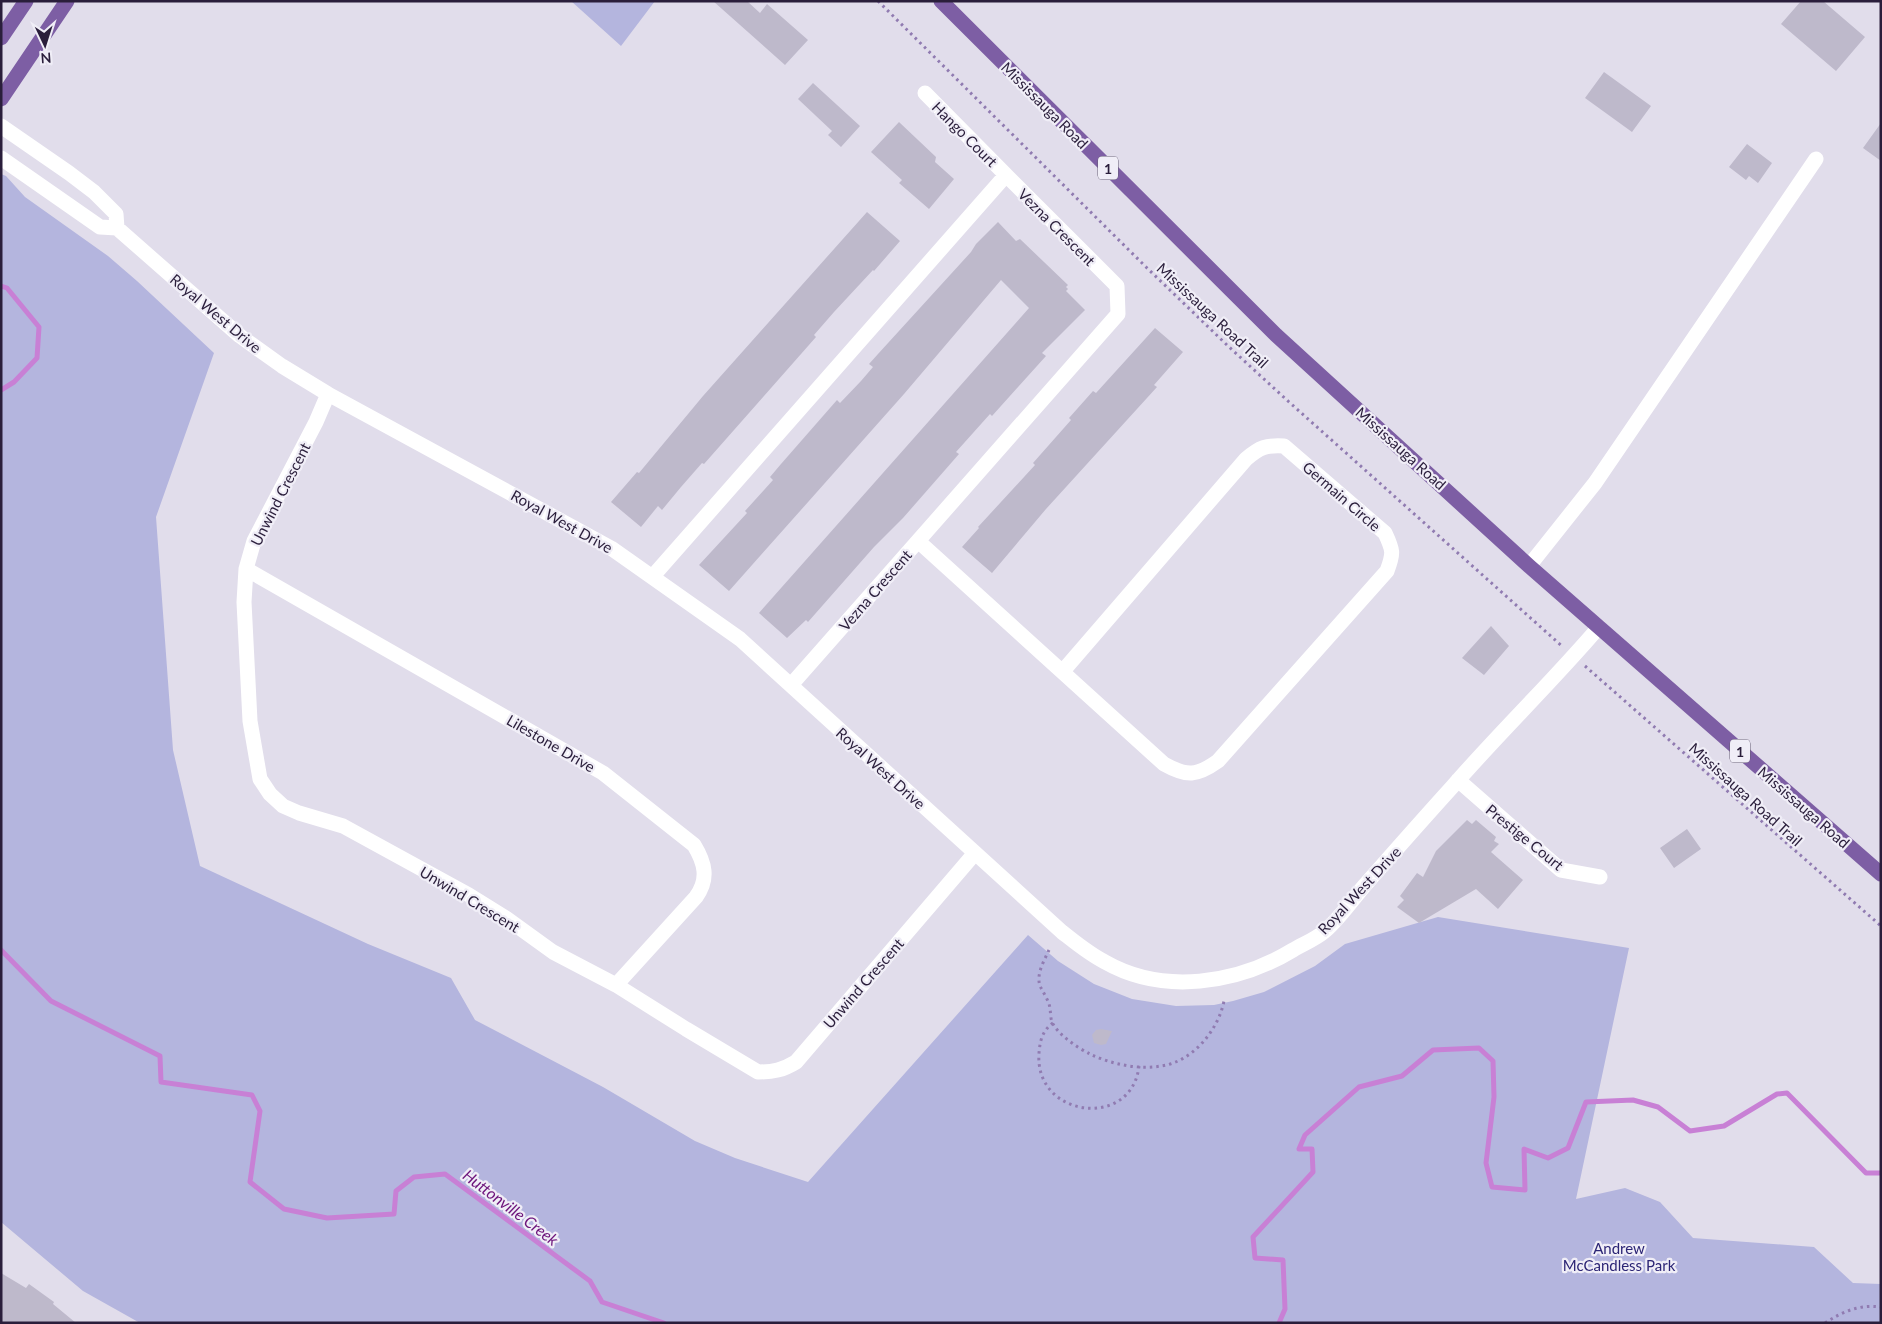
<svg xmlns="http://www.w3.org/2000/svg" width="1882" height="1324" font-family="Lato,sans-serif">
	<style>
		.green { fill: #b4b5de }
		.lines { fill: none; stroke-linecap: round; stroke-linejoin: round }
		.stream { stroke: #c880d5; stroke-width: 5 }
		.building { fill: #beb9cb }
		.path { stroke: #907bb1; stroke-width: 3; stroke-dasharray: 2.5 4; stroke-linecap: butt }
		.minor { stroke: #fff; stroke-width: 15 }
		.major { stroke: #7d5ea4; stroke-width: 15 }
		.labels { text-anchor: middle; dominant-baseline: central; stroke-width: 4.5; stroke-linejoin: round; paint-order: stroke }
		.shield { fill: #f0eef7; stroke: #655c73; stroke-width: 1 }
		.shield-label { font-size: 14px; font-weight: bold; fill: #2a1e3b }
		.street-label { font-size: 15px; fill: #2a1e3b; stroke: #f0eef7 }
		.park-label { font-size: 15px; fill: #2c2575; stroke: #f0eef7 }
		.water-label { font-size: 16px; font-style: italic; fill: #6d147b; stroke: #f0eef7 }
	</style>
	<rect width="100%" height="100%" fill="#e1ddeb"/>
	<path class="green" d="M571 1H655L621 46Z
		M1 174 6 176 25 197 108 256 137 281 214 353 156 517 173 750 200 866 368 944 451 978 475 1020 603 1087 695 1141 735 1158 808 1182 1028 935 1058 961 1094 984 1132 999 1176 1006 1214 1005 1233 1001 1264 992 1315 966 1345 944 1438 917 1629 948 1576 1199 1625 1188 1660 1202 1693 1238 1814 1247 1853 1283 1881 1284V1323H140L83 1291 1 1222Z"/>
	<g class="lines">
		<path class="stream" d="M1 286 7 288 39 327 37 358 14 382 1 390
			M1 950 51 1001 160 1056 161 1082 252 1095 260 1111 250 1182 284 1209 327 1218 394 1214 396 1191 414 1177 445 1174 590 1281 602 1302 664 1323
			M1279 1323 1285 1309 1283 1260 1255 1258 1253 1237 1313 1172 1312 1149H1299L1305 1135 1359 1087 1402 1076 1433 1050 1479 1048 1493 1061 1494 1097 1486 1163 1492 1187 1525 1190 1524 1149 1548 1158 1568 1148 1586 1102 1633 1100 1658 1107 1690 1131 1724 1126 1777 1094 1787 1093 1866 1173H1881"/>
	</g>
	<path class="building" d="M713 1H747L760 13 767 4 808 40 785 65Z
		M1801 1H1823L1865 37 1836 71 1781 24Z
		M1604 72 1651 106 1632 132 1585 98Z
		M813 83 860 126 841 147 828 135 832 131 798 99Z
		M899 122 936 157 935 162 954 179 929 209 899 183 902 180 871 152Z
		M1881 123V161L1863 148Z
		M1747 144 1772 163 1758 183 1749 176 1746 180 1729 167Z
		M867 212 900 241 874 271 873 270 834 312 814 335 816 337 704 464 702 463 681 487 662 510 658 506 641 527 611 502 637 472 639 473 703 396Z
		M998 222 1016 241 1020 239 1068 285 1066 287 1068 289 1066 291 1085 310 1042 353 1046 356 992 416 990 414 956 452 959 454 903 518 874 547 808 622 806 620 787 638 759 613 1029 308 1001 280 904 394 729 591 699 565 747 513 745 511 773 480 770 477 781 464 837 400 840 403 861 381 873 367 869 364 878 354 971 252 976 244Z
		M1155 328 1183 352 1154 385 1157 387 1046 509 992 573 962 547 979 528 978 527 1035 465 1033 463 1071 420 1069 418 1093 391 1096 393Z
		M1491 626 1509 646 1484 675 1462 658Z
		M1467 820 1472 824 1476 820 1496 837 1494 841 1499 844 1491 852 1523 880 1498 909 1476 889 1419 923 1397 907 1404 900 1400 896 1417 873 1423 877 1436 851Z
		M1687 829 1701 849 1674 868 1660 848Z
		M1101 1029 1112 1031 1106 1044 1101 1045 1094 1043 1092 1035 1096 1030Z
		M1 1273 26 1288 29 1284 54 1302 53 1304 76 1323H1Z"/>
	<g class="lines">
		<path class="path" d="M878 1 1146 267 1228 346 1289 402 1563 647
			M1585 666 1881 926
			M1049 950C1044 961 1036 974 1040 986 1043 992 1047 998 1049 1004 1051 1010 1050 1017 1052 1022 1058 1035 1078 1048 1090 1054 1111 1064 1138 1070 1161 1066 1192 1062 1218 1031 1224 1001
			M1053 1023C1042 1031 1040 1041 1039 1053 1034 1118 1132 1130 1139 1066
			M1825 1323C1842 1312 1859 1304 1881 1307"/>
		<path class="minor" d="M925 93 1006 175
			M1 126 69 173 94 192 116 214 117 228
			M1 158 100 227 117 228 240 336 282 366 328 394 611 548 740 639 1062 932C1076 943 1089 954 1105 962 1163 995 1237 984 1293 950 1303 944 1316 939 1325 931 1340 918 1352 900 1365 885 1394 852 1423 819 1453 786 1500 732 1552 682 1599 627
			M328 394 316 422 254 541 246 569 244 602 250 721 260 779 270 794 283 806 299 813 343 826 469 895 506 918 553 952 616 985 686 1029 758 1072C773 1072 783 1070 796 1062L975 853
			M918 541 1164 764C1187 777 1197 776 1218 761L1387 571C1394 553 1393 550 1385 533L1284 446C1266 445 1260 447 1246 459L1063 671
			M1529 566 1595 483 1816 159
			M246 569 603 773 694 845C705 863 709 879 696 897L616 985
			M653 576 1006 175 1117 286 1118 314 791 685
			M1458 780 1561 870 1600 877"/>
		<path class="major" d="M941 1 1276 335 1529 566 1881 874
			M1 38 26 1
			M1 99 67 1"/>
	</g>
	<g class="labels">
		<g class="shield">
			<rect x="1098" y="156.5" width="20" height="23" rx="4"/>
			<rect x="1730" y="739.5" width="20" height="23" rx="4"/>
		</g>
		<g class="shield-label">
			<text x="1108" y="168">1</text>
			<text x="1740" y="751">1</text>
		</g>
		<g class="street-label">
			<text transform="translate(1045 105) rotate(45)">Mississauga Road</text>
			<text transform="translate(965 134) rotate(45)">Hango Court</text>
			<text transform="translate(1057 227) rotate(45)">Vezna Crescent</text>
			<text transform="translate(216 313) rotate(40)">Royal West Drive</text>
			<text transform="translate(1213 315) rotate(43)">Mississauga Road Trail</text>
			<text transform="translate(1401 448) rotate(42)">Mississauga Road</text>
			<text transform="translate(280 494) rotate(-63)">Unwind Crescent</text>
			<text transform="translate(1342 496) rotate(41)">Germain Circle</text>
			<text transform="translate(562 521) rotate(29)">Royal West Drive</text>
			<text transform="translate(875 590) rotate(-49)">Vezna Crescent</text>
			<text transform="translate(551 743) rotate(30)">Lilestone Drive</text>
			<text transform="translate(881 768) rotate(42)">Royal West Drive</text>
			<text transform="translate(1746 794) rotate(42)">Mississauga Road Trail</text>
			<text transform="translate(1804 807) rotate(41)">Mississauga Road</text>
			<text transform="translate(1525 837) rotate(39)">Prestige Court</text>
			<text transform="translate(1359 890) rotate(-47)">Royal West Drive</text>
			<text transform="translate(470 899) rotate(31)">Unwind Crescent</text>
			<text transform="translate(863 983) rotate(-49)">Unwind Crescent</text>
		</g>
		<g class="park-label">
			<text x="1619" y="1248">Andrew<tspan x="1619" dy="17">McCandless Park</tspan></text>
		</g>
		<g class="water-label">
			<text transform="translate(511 1207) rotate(37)">Huttonville Creek</text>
		</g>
	</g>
	<rect width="1882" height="1324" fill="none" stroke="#2a1e3b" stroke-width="5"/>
	<g transform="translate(45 45) rotate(176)" stroke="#f0eef7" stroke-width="4" paint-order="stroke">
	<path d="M0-4L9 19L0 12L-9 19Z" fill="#2a1e3b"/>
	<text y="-8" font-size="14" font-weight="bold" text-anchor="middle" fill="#2a1e3b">N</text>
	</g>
</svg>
